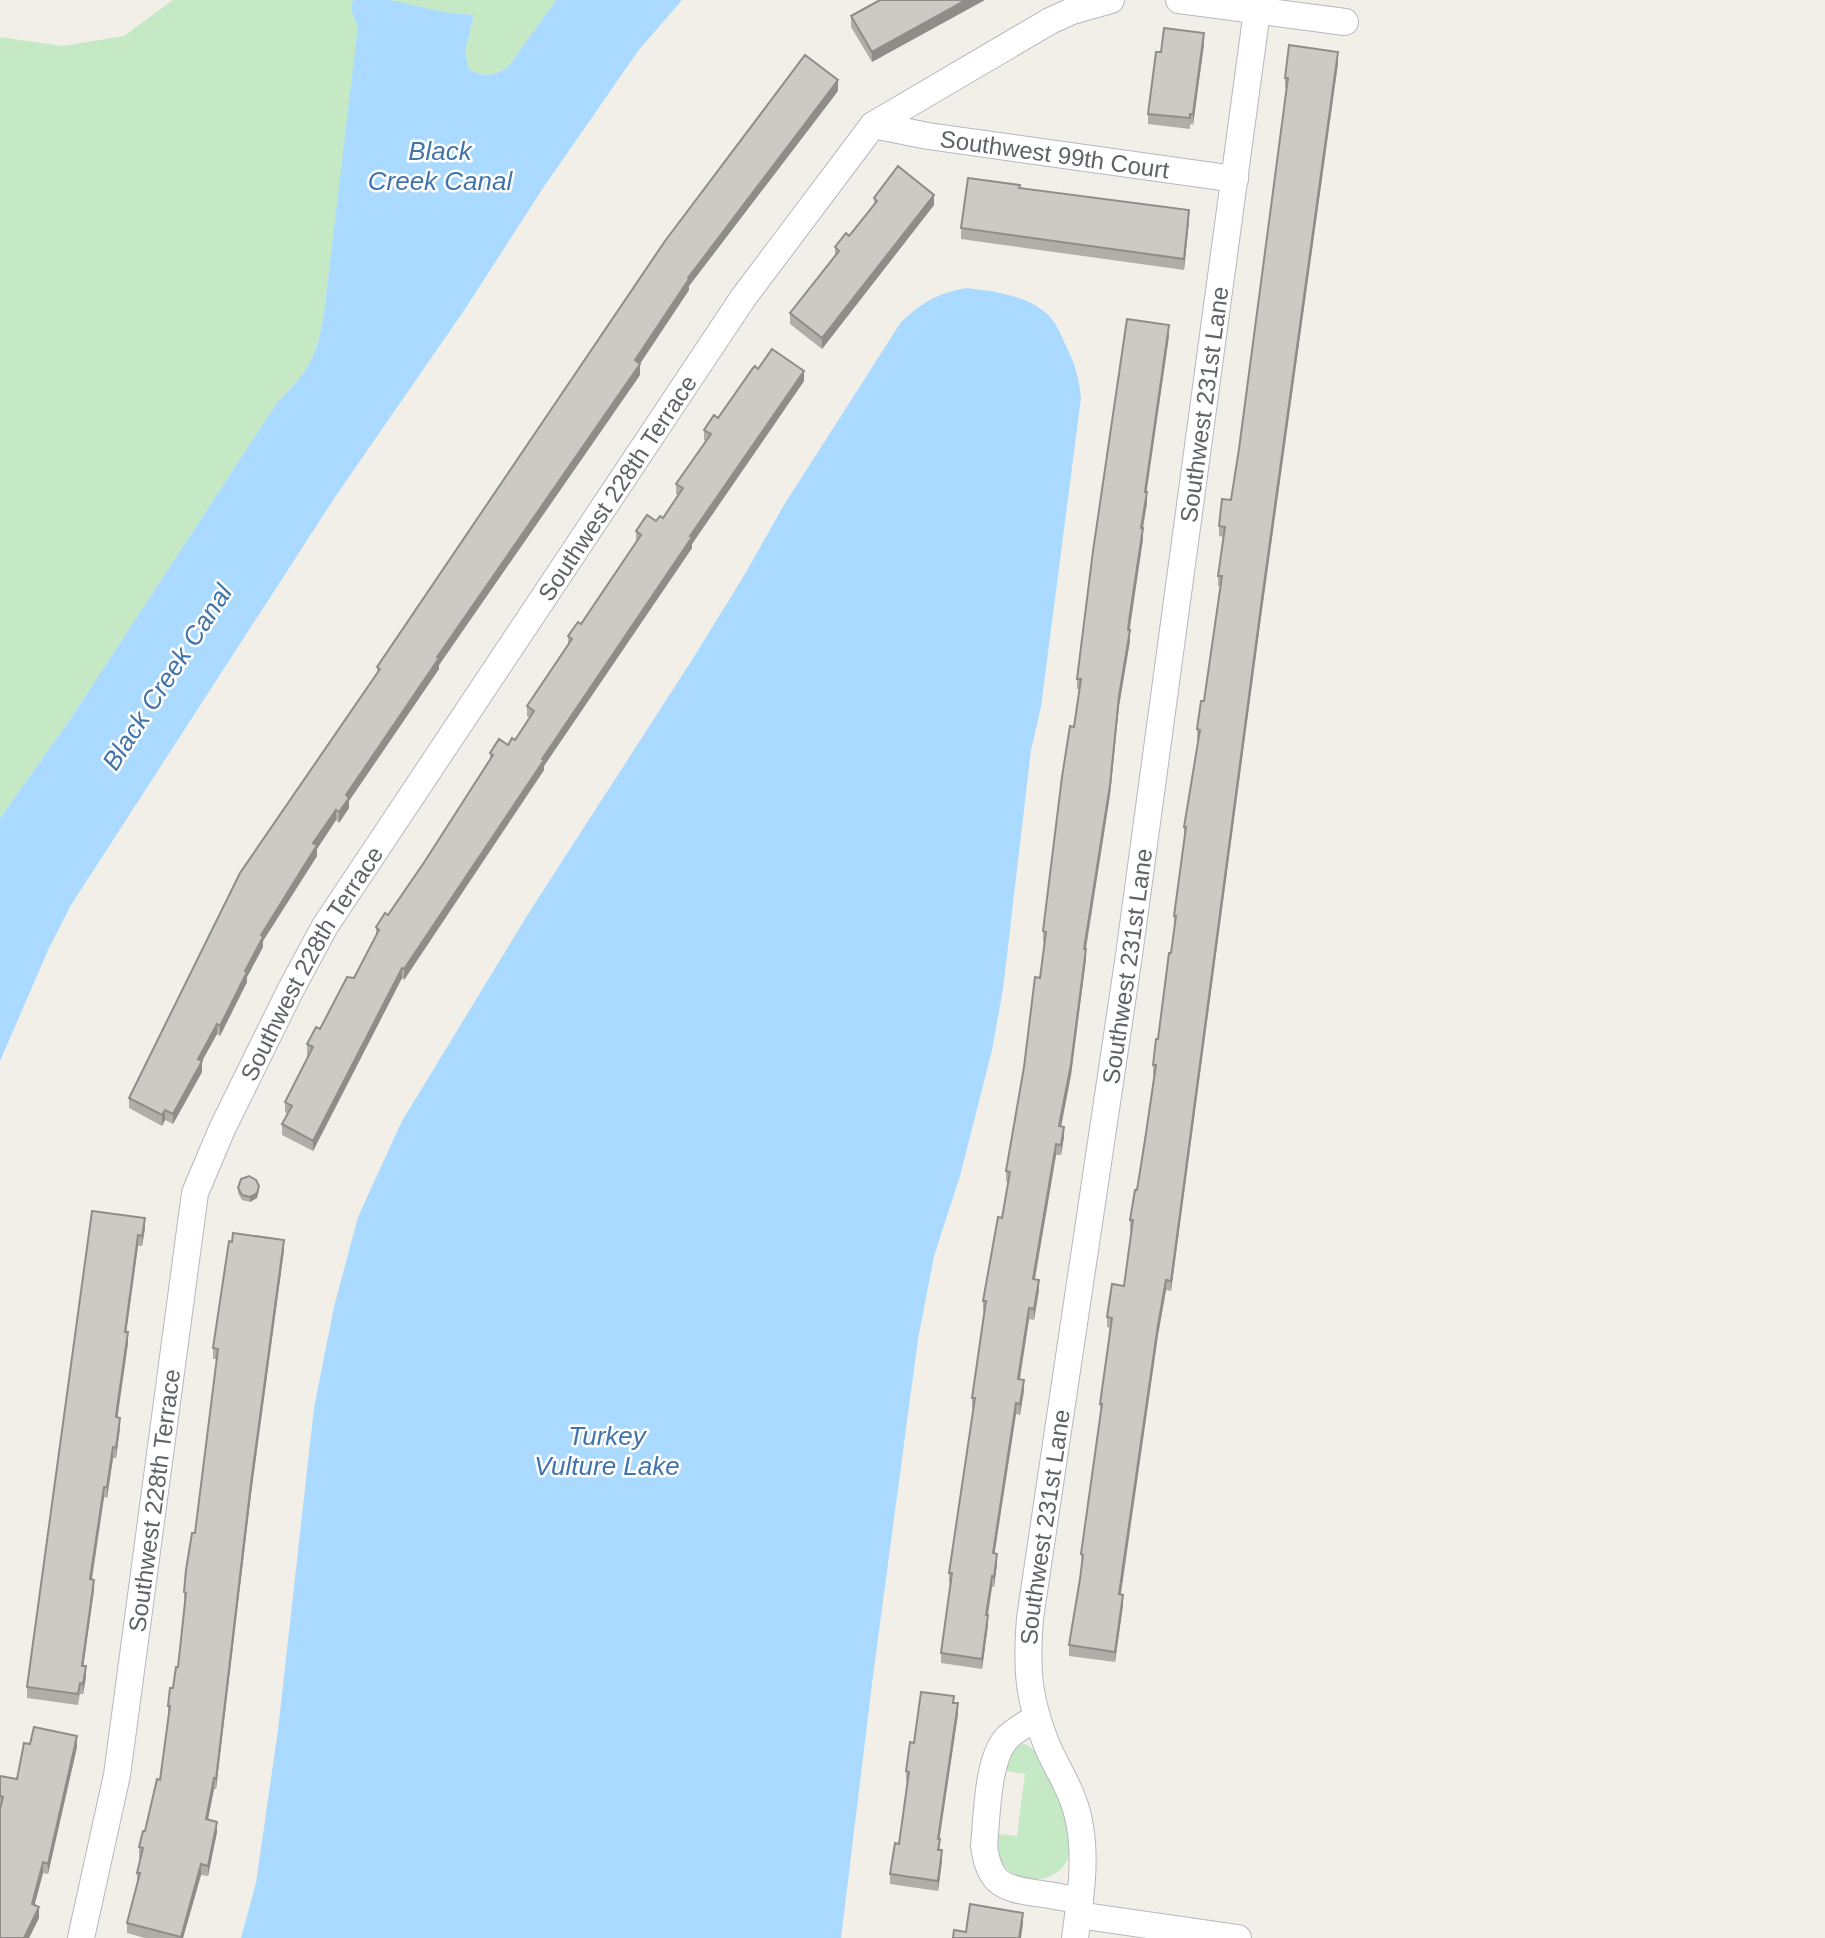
<svg xmlns="http://www.w3.org/2000/svg" width="1825" height="1938" font-family="Helvetica,sans-serif">
	<style>
		.green { fill: #c5e8c5 }
		.water { fill: #aadaff }
		.lines { fill: none; stroke-linecap: round; stroke-linejoin: round }
		.street-casing { stroke: #b5b8bc; stroke-width: 28 }
		.street { stroke: #fff; stroke-width: 26 }
		.wall { fill: #afaea9 }
		.shaded-wall { fill: #8f8d8a }
		.building { fill: #cccac5; stroke: #8f8d8a; stroke-width: 2 }
		.labels { text-anchor: middle; dominant-baseline: central; stroke-width: 5; stroke-linejoin: round; paint-order: stroke }
		.street-label { font-size: 24px; fill: #5f6368; stroke: #fff }
		.water-label { font-size: 26px; font-style: italic; fill: #4174aa; stroke: #fff }
	</style>
	<rect width="100%" height="100%" fill="#f1efe8"/>
	<path class="green" d="M173 0H353L354 17 359 25 325 305C319 350 312 370 278 401L71 718 0 818V37L62 46 124 36Z
		M387 0H556L508 67C496 76 481 78 469 69L465 52 474 15 444 12Z
		M1024 1744C1040 1749 1044 1768 1051 1782 1060 1801 1077 1839 1068 1859 1055 1888 1009 1885 999 1856 997 1849 998 1841 999 1834L1017 1836 1025 1774 1006 1771C1009 1760 1011 1748 1024 1744Z"/>
	<path class="water" d="M353 0H390L444 12 474 15 465 52 469 69C481 78 496 76 508 67L556 0H682L638 51 543 188 465 309 335 497 71 905 49 948 0 1061V818L71 718 278 401C312 370 319 350 325 305L358 26 351 10Z
		M966 288C994 291 1036 296 1054 322 1059 329 1062 338 1066 346 1075 364 1079 378 1081 398L1041 707 1031 750 1003 989 992 1050 960 1176 934 1256 918 1339 873 1676 841 1938H241L256 1883 278 1730 314 1408 334 1307 358 1217 402 1121 427 1080 530 911 692 660 745 574 784 505 901 322C923 302 936 294 966 288Z"/>
	<g class="lines">
		<g class="street-casing">
			<g id="street">
				<path d="M1179 0 1345 22"/>
				<path id="s1" d="M873 125 928 136 1235 179"/>
				<path d="M1037 1717C1027 1724 1014 1730 1006 1739 987 1761 987 1817 984 1846 989 1882 1001 1888 1035 1893 1050 1895 1065 1898 1080 1900"/>
				<path d="M1078 1915 1238 1938"/>
				<path id="s2" d="M81 1938 117 1775 195 1193 222 1129 290 991 325 926 743 298 873 125 1050 21 1072 11 1111 0"/>
				<path id="s3" d="M1075 1938C1080 1900 1087 1860 1079 1821 1074 1794 1059 1772 1048 1748 1028 1700 1026 1669 1030 1618L1129 955 1257 11"/>
			</g>
		</g>
		<use href="#street" class="street"/>
	</g>
	<path class="wall" d="M880 0 872 62 851 27V16Z
		M1204 44 1193 125 1190 124V129L1148 124V114L1161 52Z
		M1338 63 1261 617 1171 1291 1166 1290 1158 1335 1121 1594 1123 1605 1115 1662 1069 1656V1645L1080 1579 1082 1565 1081 1554 1101 1415 1100 1404 1110 1328 1107 1327V1317L1124 1286 1132 1231 1130 1230V1220L1137 1190 1154 1075H1153V1065L1158 1039 1171 953 1174 926V916L1185 837H1184V827L1199 740H1197V729L1204 701 1220 586H1218V576L1224 537 1219 536V526L1231 500 1239 449 1287 88H1285V78Z
		M838 91 689 286V290L640 364V375L439 665V669L349 801V808L339 823 336 820 317 849V856L263 941V947L247 977V982L220 1036 217 1034 202 1061V1072L173 1124 165 1120 162 1126 129 1108V1098L377 674V667Z
		M1020 188 1189 221 1184 270 961 239V228Z
		M874 198 934 205 822 349 790 324V313L835 256V247L849 236 874 205Z
		M1169 336 1146 492 1147 503 1143 528V539L1130 624V641L1119 706 1110 795 1086 949V959L1071 1075 1061 1126 1064 1137 1061 1155H1056L1035 1279 1039 1290 1034 1320 1029 1319 1020 1379 1024 1390 1020 1415 1016 1414 994 1554 997 1564 994 1587H992L988 1615V1625L982 1669 941 1663V1653L951 1584 949 1583V1573L974 1409H972V1398L984 1311H983V1301L1002 1218 1008 1182 1006 1181V1171L1040 978 1045 942H1043V931L1079 689H1077V679Z
		M758 369 804 381 692 544V548L544 766V770L404 980 402 978 313 1151 282 1135V1124L287 1114 285 1112V1102L309 1056 307 1055V1044L320 1029 354 978 376 937V927L388 915 425 861 490 760V753L508 745 515 740 530 718 527 716V706L568 644V636L581 624 636 542V531L663 518 678 495 676 494V484L706 441 704 440V430L718 418Z
		M238 1188 259 1191 257 1198 250 1202 242 1200 238 1193Z
		M92 1211 145 1228 142 1246H138L126 1332 128 1343 117 1418 120 1428 116 1458H113L107 1498 104 1497 92 1580 94 1590 83 1666 86 1677 83 1694H80L78 1705 27 1698V1687Z
		M284 1250 251 1494 216 1789H214L208 1819 217 1832 208 1876 201 1875 183 1938H145L127 1933V1923L137 1883V1873L141 1858H139V1847L145 1831 160 1780 168 1717V1706L173 1688 178 1667 185 1603H184V1592L195 1533 217 1359H213V1348Z
		M954 1703 958 1714 939 1839 940 1850 942 1861 938 1891 890 1884V1874L899 1844 908 1782H906V1771L914 1743Z
		M30 1744 77 1747 48 1874 43 1873 34 1905 39 1918 29 1938 0 1807V1776L17 1779Z"/>
	<path class="shaded-wall" d="M966 0H985L872 62V52Z
		M1204 33V44L1193 125V114Z
		M1338 52V63L1261 617 1171 1291V1281L1261 606Z
		M838 80V91L689 286V290L635 371V360L688 278Z
		M934 195V205L822 349V338Z
		M1189 210V221L1184 270V259Z
		M1169 325V336L1145 503V492Z
		M640 364V375L439 665V669L349 801V808L339 823V812L346 795 437 657Z
		M804 371V381L692 544V548L544 766V770L404 980V969L542 759 690 536Z
		M1147 492V503L1141 538V528Z
		M1143 528V539L1128 641 1130 614Z
		M1130 630V641L1119 706 1110 795 1084 959V949L1119 696Z
		M336 810V820L317 849V856L263 941V947L247 977V982L220 1036V1026L261 935 313 843Z
		M1086 949V959L1071 1075 1059 1137V1126Z
		M402 968V978L313 1151V1141Z
		M217 1024V1034L202 1061V1072L173 1124V1114L198 1059Z
		M165 1110V1120L162 1126V1115Z
		M1064 1127V1137L1061 1155V1145Z
		M1056 1144V1155L1033 1289V1279Z
		M259 1186 257 1198 250 1202V1197Z
		M145 1218V1228L142 1246V1236Z
		M138 1235V1246L125 1342V1332Z
		M284 1240V1250L251 1494 216 1789V1779L251 1483Z
		M1039 1280V1290L1034 1320V1309Z
		M1166 1280V1290L1158 1335 1119 1605V1594L1158 1325Z
		M1029 1308V1319L1018 1389V1379Z
		M128 1332V1343L116 1428V1417Z
		M1024 1380V1390L1020 1415V1404Z
		M1016 1403V1414L993 1564V1553Z
		M120 1418V1428L116 1458V1448Z
		M113 1447V1458L107 1498V1487Z
		M104 1487V1497L90 1590V1579Z
		M997 1554V1564L994 1587V1577Z
		M992 1576V1587L986 1625V1615Z
		M94 1580V1590L82 1676V1666Z
		M1123 1595V1605L1115 1662V1652Z
		M988 1615V1625L982 1669V1659Z
		M86 1666V1677L83 1694V1684Z
		M958 1703V1714L938 1849V1839Z
		M77 1736V1747L48 1874V1864Z
		M214 1778V1789L206 1829V1819Z
		M217 1822V1832L208 1876V1866Z
		M942 1850V1861L938 1891V1881Z
		M43 1862V1873L32 1915V1904Z
		M201 1864V1875L183 1938H181Z
		M39 1907V1918L29 1938H24Z
		M1023 1913V1924L1021 1938H1019Z"/>
	<path class="building" d="M880 0H966L872 52 851 16Z
		M1164 28 1204 33 1193 114H1190V118L1148 114 1156 52H1161Z
		M1289 45 1338 52 1261 606 1171 1281 1166 1280 1158 1325 1119 1594 1123 1595 1115 1652 1069 1645 1080 1579 1083 1555 1081 1554 1102 1404H1100L1112 1318 1107 1317 1112 1284 1124 1286 1133 1220H1130L1135 1190H1137L1145 1140 1156 1065H1153L1156 1039H1158L1169 953H1171L1176 916H1174L1186 827H1184L1200 730 1197 729 1201 701H1204L1222 576H1218L1225 527 1219 526 1222 499 1231 500 1239 449 1288 78H1285Z
		M805 55 838 80 688 278 689 279 635 360 640 364 437 657 439 658 346 795 349 798 339 812 336 810 313 843 317 845 261 935 263 937 245 971 247 972 220 1026 217 1024 198 1059 202 1061 173 1114 165 1110 162 1115 129 1098 240 873 380 669 377 667 665 241Z
		M898 166 934 195 822 338 790 313 839 251 835 247 846 233 849 236 877 201 874 198Z
		M968 178 1020 185 1019 188 1189 210 1184 259 961 228Z
		M1127 319 1169 325 1145 492H1147L1141 528H1143L1130 614 1128 630H1130L1119 696 1110 785 1084 949H1086L1071 1064 1059 1126 1064 1127 1061 1145 1056 1144 1033 1279 1039 1280 1034 1309 1029 1308 1018 1379 1024 1380 1020 1404 1016 1403 993 1553 997 1554 994 1577 992 1576 986 1615H988L982 1659 941 1653 952 1573H949L975 1398H972L986 1301H983L998 1217 1002 1218 1010 1172 1006 1171 1024 1067 1035 977 1040 978 1046 932 1043 931 1062 777 1070 726 1074 727 1081 679H1077L1093 551Z
		M772 349 804 371 690 536 692 537 542 759 544 760 404 969 402 968 313 1141 282 1124 292 1106 285 1102 313 1047 307 1044 316 1027 320 1029 347 977 354 978 379 930 376 927 385 913 388 915 425 861 493 755 490 753 499 739 508 745 512 738 515 740 534 711 527 706 572 639 568 636 578 622 581 624 641 535 636 531 647 515 656 521 660 516 663 518 683 488 676 484 711 434 704 430 714 415 718 418 753 368 755 366 758 369Z
		M249 1176 256 1180 259 1186 257 1193 250 1197 242 1195 238 1188 241 1179Z
		M92 1211 145 1218 142 1236 138 1235 125 1332H128L117 1408 116 1417 120 1418 116 1448 113 1447 107 1487H104L90 1579 94 1580 82 1666H86L83 1684 80 1683 78 1694 27 1687Z
		M233 1233 284 1240 251 1483 216 1779 214 1778 206 1819 217 1822 208 1866 201 1864 181 1937 127 1923 140 1873H137L143 1848 139 1847 143 1831H145L157 1779 160 1780 170 1706H168L170 1688H173L176 1667H178L186 1593 184 1592 186 1570 192 1533H195L218 1349 213 1348 229 1241 232 1242Z
		M921 1692 954 1696 953 1703H958L938 1839H940L938 1850H942L938 1881 890 1874 895 1843 899 1844 909 1772 906 1771 910 1742 914 1743Z
		M34 1727 77 1736 48 1864 43 1862 32 1904 39 1907 24 1938H0V1809L3 1797 0 1796V1776L17 1779 24 1743 30 1744Z
		M970 1904 1023 1913 1019 1938H953L954 1930 966 1932Z"/>
	<g class="labels">
		<g class="street-label">
			<text stroke="none"><textPath href="#s1" startOffset="184">Southwest 99th Court</textPath></text>
			<text stroke="none"><textPath href="#s3" startOffset="1556">Southwest 231st Lane</textPath></text>
			<text stroke="none"><textPath href="#s2" startOffset="1578">Southwest 228th Terrace</textPath></text>
			<text stroke="none"><textPath href="#s2" startOffset="1012">Southwest 228th Terrace</textPath></text>
			<text stroke="none"><textPath href="#s3" startOffset="989">Southwest 231st Lane</textPath></text>
			<text stroke="none"><textPath href="#s2" startOffset="444">Southwest 228th Terrace</textPath></text>
			<text stroke="none"><textPath href="#s3" startOffset="422">Southwest 231st Lane</textPath></text>
		</g>
		<g class="water-label">
			<text x="440" y="151">Black<tspan x="440" dy="30">Creek Canal</tspan></text>
			<text transform="translate(167 677) rotate(-57)">Black Creek Canal</text>
			<text x="607" y="1436">Turkey<tspan x="607" dy="30">Vulture Lake</tspan></text>
		</g>
	</g>
</svg>
